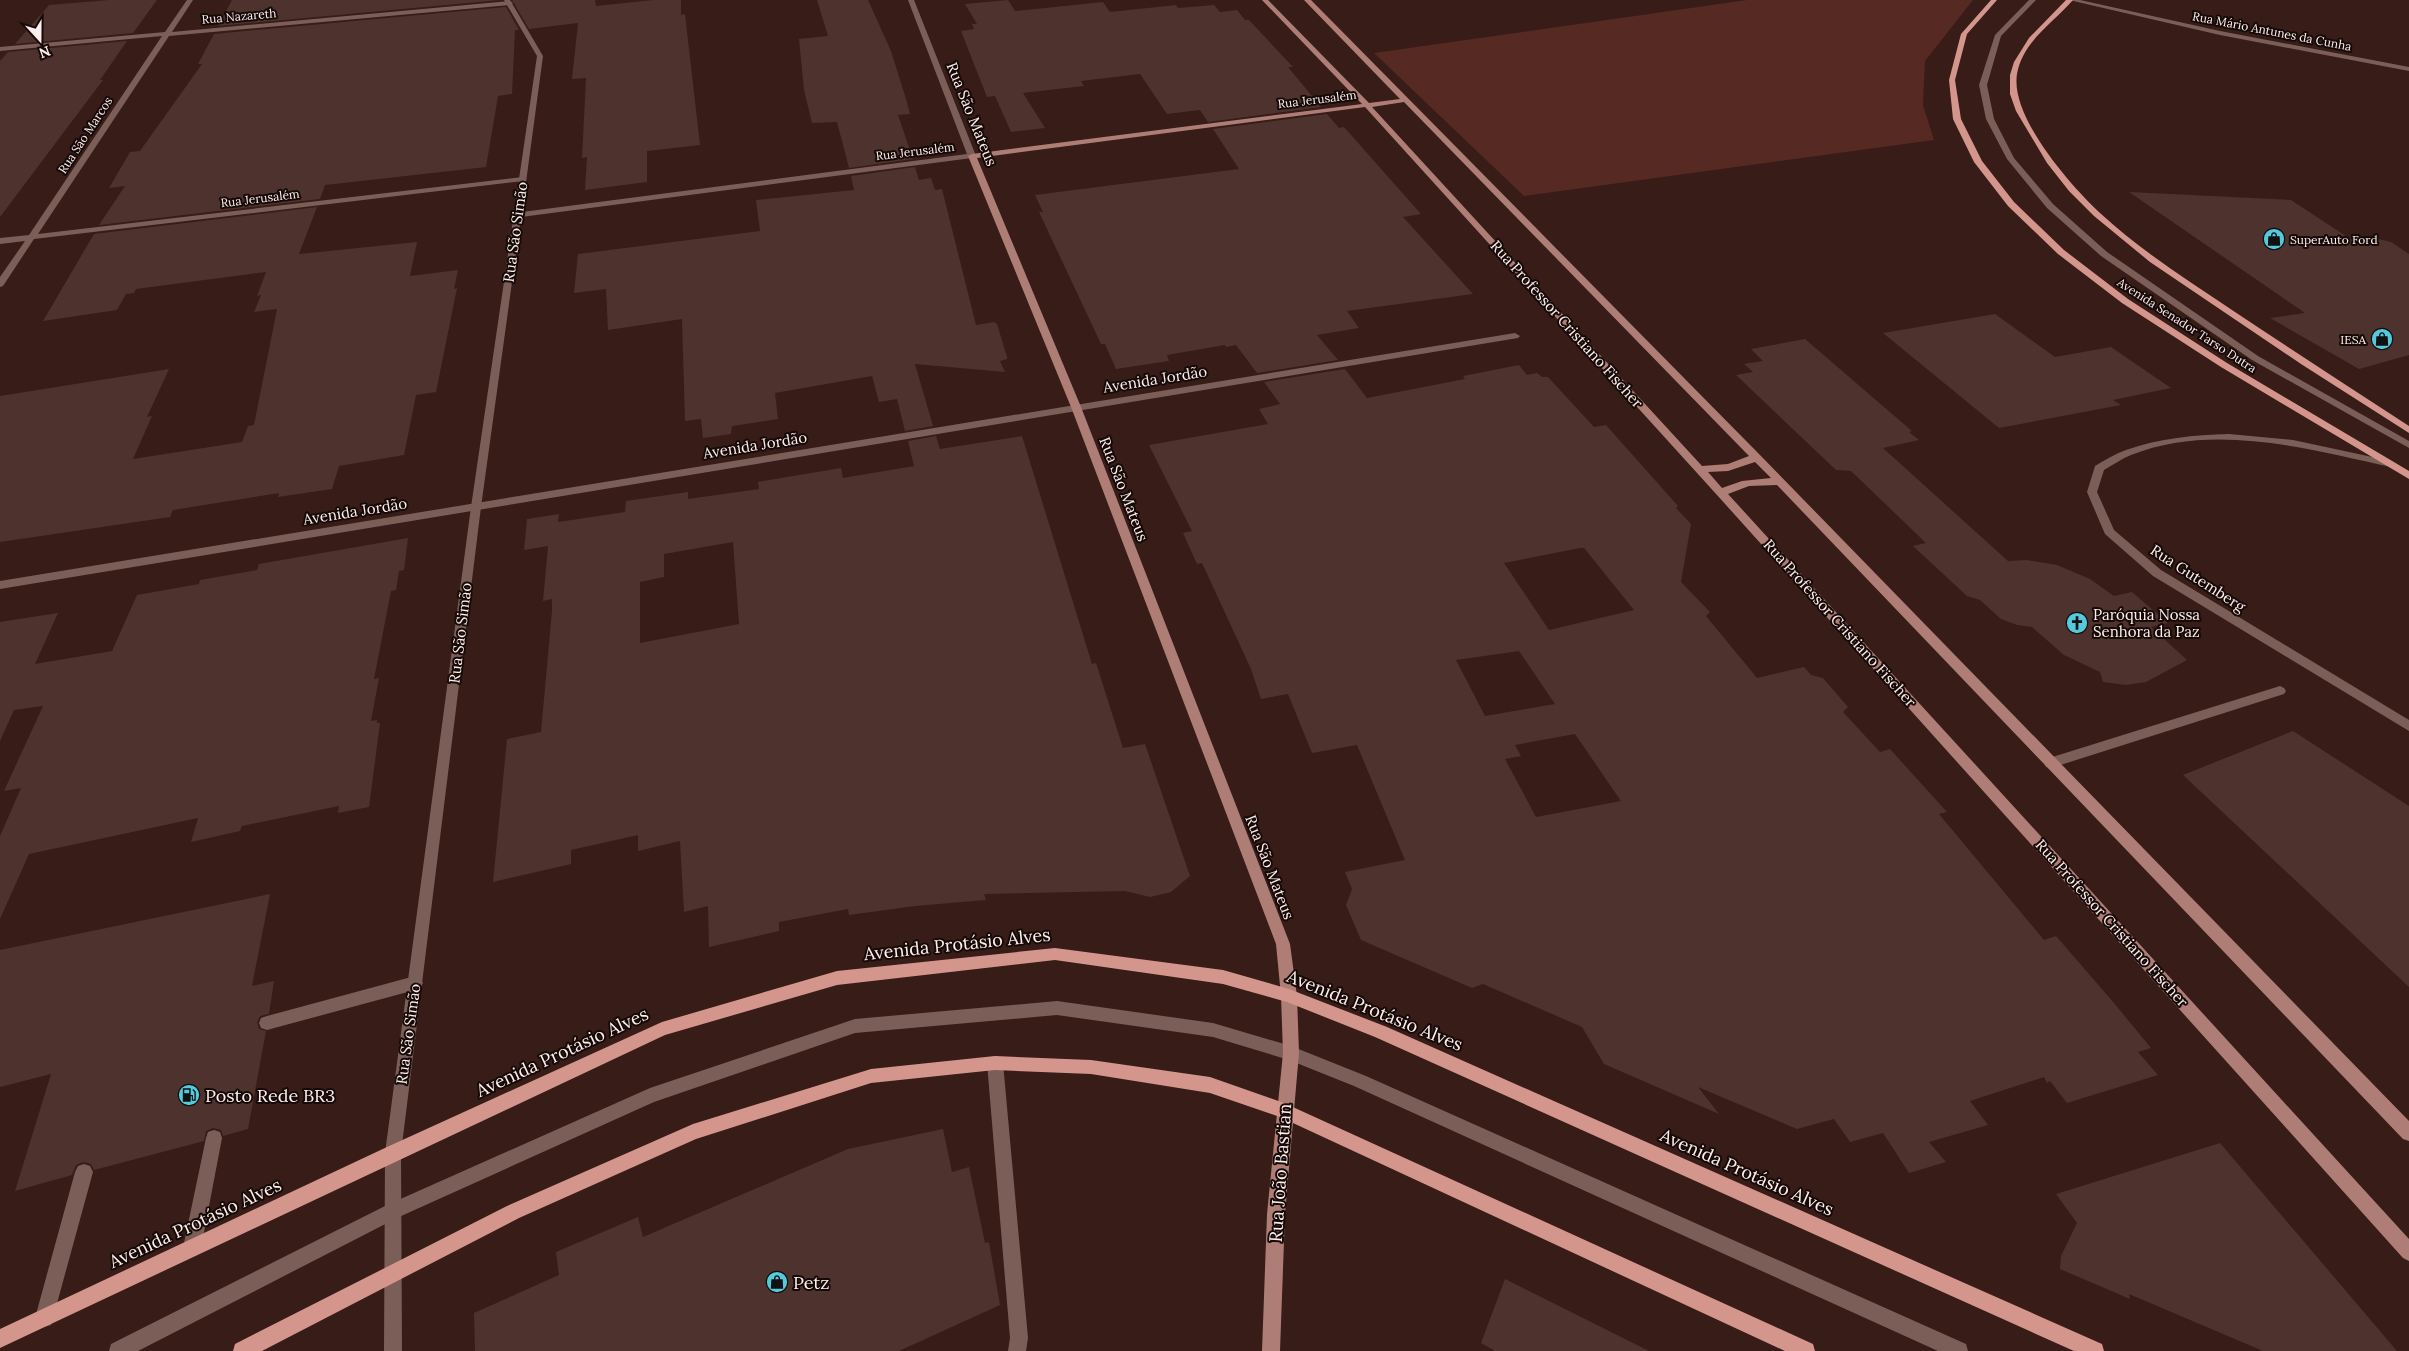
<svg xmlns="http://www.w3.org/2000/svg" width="2409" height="1351" font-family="Lora,serif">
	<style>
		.green { fill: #562922 }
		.building { fill: #4e322d; fill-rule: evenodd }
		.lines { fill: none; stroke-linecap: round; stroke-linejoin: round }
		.service { fill: #7c5e59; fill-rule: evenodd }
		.minor { fill: #7c5e59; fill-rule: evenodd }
		.tertiary { fill: #7c5e59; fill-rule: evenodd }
		.secondary { fill: #ae7e76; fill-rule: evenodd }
		.primary { fill: #d4968c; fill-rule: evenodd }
		.labels { text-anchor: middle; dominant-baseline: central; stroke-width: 4; stroke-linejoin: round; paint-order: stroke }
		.far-street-label { font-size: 12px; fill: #feefec; stroke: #160a08 }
		.far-poi-label { font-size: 12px; fill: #feefec; stroke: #160a08; text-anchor: start }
		.street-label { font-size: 15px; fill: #feefec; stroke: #160a08 }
		.poi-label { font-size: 15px; fill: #feefec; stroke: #160a08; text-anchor: start }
		.near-street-label { font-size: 18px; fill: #feefec; stroke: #160a08 }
		.near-poi-label { font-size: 18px; fill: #feefec; stroke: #160a08; text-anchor: start }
	</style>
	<rect width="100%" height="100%" fill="#371c18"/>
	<path class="green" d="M1747 0H1973L1925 61 1923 105 1934 140 1524 196 1374 53Z"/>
	<path class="building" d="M109 0H157L133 33 15 44 49 5Z
		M232 0H500L218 26Z
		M512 0H595L596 6 653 0H681V15L685 14 700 145 647 151V182L585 190 587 157 582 158 586 78 572 79 578 23 529 29Z
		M817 0H868L891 51 906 99 910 114 898 115 913 159 849 168 837 122 812 123 804 90 799 39 828 36Z
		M1008 0 1015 11 1103 2 1110 12 1176 5 1178 8 1214 5 1220 12 1237 10 1245 20H1249L1293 67H1288L1321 107 1208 122 1200 110 1167 114 1140 74 1081 81 1084 86 1023 93 1045 128 1011 132 995 96 987 97 961 31 974 29 972 24H977L965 4Z
		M506 7 519 30H515L512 94 498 96 486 167 325 185 320 199 99 225 125 186 109 188 130 152 140 151 202 64H198L214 34Z
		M127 41 100 80H103L0 217V61L8 52Z
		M1327 114 1339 128 1344 127 1421 214 1403 217 1473 294 1347 311 1359 328 1317 335 1338 360 1257 373 1236 345 1226 347 1225 345 1167 355 1169 361 1116 369 1105 344H1101L1039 212H1043L1035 195 1239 169 1213 129Z
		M915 167 919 180 931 178 935 190 942 189 976 325 994 322 997 324 1007 357V359L1000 361 1005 372 915 364 933 426 905 431 897 399 879 402 872 376 775 393 778 419 732 426 731 434 703 438 701 419 685 421 682 319 608 330 606 289 574 293 578 254 760 231 756 200 854 190 851 176Z
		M2129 192 2291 200 2352 240 2370 237 2391 242 2409 254V355L2359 369 2270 318 2305 313Z
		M317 207 299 254 417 242 410 276 458 270 454 289 457 288 436 392 416 395 404 455 339 466 332 489 278 497 279 493 173 510 170 517 0 542V396L169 369 147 417 152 416 133 459 242 442 248 426 254 425 277 309 254 312 261 295 257 296 266 272 136 289 134 293 126 294 117 310 43 321 94 234Z
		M1995 314 2055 357 2111 347 2171 388 2113 400 2121 405 1999 428 1883 333Z
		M1805 339 1912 431 1909 432 1919 440 1883 448 2008 561 2027 560 2057 565 2090 579 2114 596 2132 592 2168 623 2151 627 2187 660 2146 682 2126 685 2103 682 2100 672 2064 655 2032 627 2017 625 2001 619 1980 600 1967 596 1913 546 1926 543 1851 471 1836 470 1736 375 1753 372 1744 364 1763 361 1751 349Z
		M1519 365 1527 375 1537 373 1542 377H1548L1594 427 1606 425 1678 506 1676 508 1691 524 1681 582 1710 612 1706 616 1757 678 1804 667 1811 675 1823 678 1848 707 1843 712 1880 752 1890 749 1947 812 1939 814 2044 940 2056 936 2114 1003 2151 1048 2138 1052 2158 1075 2067 1103 2050 1081 2047 1083 2044 1077 1970 1101 1988 1125 1929 1142 1946 1162 1909 1173 1883 1133 1850 1142 1834 1119 1797 1129 1698 1087 1719 1114 1604 1064 1582 1027 1483 984 1472 988 1361 940 1346 905 1352 889 1345 872 1405 860 1357 745 1312 753 1288 694 1261 699 1251 669 1202 563 1197 564 1183 533 1192 531 1149 445 1268 424 1259 409 1280 404 1264 382 1345 369 1367 398 1465 379 1463 376ZM1580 548H1584L1634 610 1549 630 1504 563ZM1519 651 1555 704 1485 716 1456 660ZM1575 734 1621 801 1536 817 1505 759 1521 756 1515 745Z
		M936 436 940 449 1022 436 1092 664 1096 663 1123 748 1145 744 1190 876 1171 892 1150 897 1125 891 984 894 986 900 915 906 849 915 848 909 779 922V931L709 947 708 906 684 912 680 841 638 851V835L571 850V864L493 882 507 739 541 732 552 611V599L543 601 548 546 524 550 527 519 559 514 558 522 625 512 626 501 688 492V499L759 489 758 482 841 468 843 478 914 466 908 441ZM733 542 739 624 640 643V582L664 577V554Z
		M408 538 404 570 399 571 396 590 391 591 374 679 379 678 371 721 377 720V723H380L369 807 338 813 339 806 242 826 240 831 191 842 198 818 29 854 0 919V836L21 788 4 791 43 706 14 710 0 741V622L58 613 35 664 112 651 137 595 199 584 200 580 257 570 259 564Z
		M2293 731 2409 806V987L2183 775Z
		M270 894 252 986 274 981 269 1014 260 1016 257 1022 259 1029 266 1031 248 1129 223 1136 221 1130 213 1128 206 1131 204 1141 94 1170 91 1164 83 1162 76 1165 72 1175 15 1191 51 1074 0 1087V950Z
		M943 1129 952 1172 969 1167 985 1243 989 1242 1000 1305 899 1351H475L474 1313 559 1275 556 1252 638 1217 643 1237 848 1149Z
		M2220 1143 2397 1351H2263L2129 1294 2130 1299 2060 1269 2061 1256 2077 1223 2056 1194Z
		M1505 1279 1649 1351H1495L1481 1343Z"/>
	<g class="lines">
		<path class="service" d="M2029 0H2036L2001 36 1987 85 1994 119 2014 158 2053 204 2107 252 2258 356 2409 441V448L2252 360 2101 256 2047 208 2007 159 1986 119 1979 85 1995 35Z
			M2280 686 2284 688 2286 691 2284 694 2051 768 2046 767 2044 763 2046 759Z
			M415 976 420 978 423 983 420 988 415 990 267 1030 261 1028 259 1023 261 1018 267 1016Z
			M1057 1001 1213 1023 1291 1046 1366 1076 1966 1344 1968 1351H1938L1354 1086 1289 1060 1213 1037 1057 1015 855 1033 654 1102 399 1217 138 1351H109L111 1344 387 1205 650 1088 855 1019Z
			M995 1056 1001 1058 1003 1063 1028 1338 1026 1351H1008L1010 1338 987 1063 989 1058Z
			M214 1130 220 1132 222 1138 201 1248 198 1254 192 1257 186 1254 183 1248 206 1138 208 1132Z
			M84 1164 90 1166 93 1172 53 1318 51 1325 44 1327 37 1325 35 1318 75 1172 78 1166Z"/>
		<path class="minor" d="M187 0H193L172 32 510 1 513 3 510 5 169 36 38 234 523 177 527 179 523 181 34 239 3 286 0 287V277L25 241 0 244V238L29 235 162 36 0 51V47L165 32Z
			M2069 0H2080L2220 31 2409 67V71L2220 35Z
			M1515 333 1520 336 1518 338 0 589V581Z"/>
		<path class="tertiary" d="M504 0H510L543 56 522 212 967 154 908 0H914L976 156 972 158 521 217 481 507 401 1153 402 1351H384L385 1153 471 507 537 56Z
			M2229 434 2293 440 2391 461 2396 464 2391 467C2308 449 2214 422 2131 455 2121 459 2113 465 2104 470L2097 492 2114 530 2161 570 2409 720V731L2153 576 2105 534 2087 492 2095 466C2105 460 2115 454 2126 450 2160 438 2194 435 2229 434Z"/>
		<path class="secondary" d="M1262 0H1268L1369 103 1400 99 1304 0H1311L1760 455 2409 1121V1141L2403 1139 1777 485 1749 486 1728 494 2409 1239V1261L2403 1258 1717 495 1365 107 977 158 1081 407 1290 944 1297 996 1299 1053 1285 1214 1280 1351H1262L1267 1214 1283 1053 1281 996 1276 944 1071 407 968 156 972 154 1362 104ZM1404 102 1749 456 1728 464 1702 466 1372 107ZM1755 462 1771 478 1742 481 1722 488 1708 472 1728 471Z"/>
		<path class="primary" d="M1991 0H1997L1967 34 1955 80 1961 119 1982 161 2014 202 2064 250 2128 299 2227 363 2409 471V479L2221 367 2122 303 2058 254 2008 206 1974 162 1953 119 1949 80 1961 34Z
			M2066 0H2073C2053 23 2023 41 2017 74 2010 117 2071 186 2100 213 2141 251 2189 281 2235 312 2292 350 2351 388 2409 426V433L2301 364 2150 262 2094 216 2069 191 2047 163 2016 111 2010 94V75L2014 62 2029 38Z
			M1055 948 1223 970 1289 989 1387 1027 2102 1344 2104 1351H2074L1375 1037 1287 1002 1223 984 1055 960 837 985 665 1035 0 1348V1329L387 1147 662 1022 837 971Z
			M995 1056 1091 1060 1210 1077 1284 1103 1813 1344 1815 1351H1785L1280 1117 1210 1093 1091 1074 995 1070 871 1083 696 1139 519 1218 262 1351H233L235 1344 507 1206 693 1124 871 1069Z"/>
	</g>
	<defs>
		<g id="shop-disc" transform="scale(1.125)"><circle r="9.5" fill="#54cadd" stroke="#160a08"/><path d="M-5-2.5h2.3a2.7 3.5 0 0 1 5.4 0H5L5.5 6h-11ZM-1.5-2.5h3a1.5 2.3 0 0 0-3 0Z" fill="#111"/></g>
		<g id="church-disc" transform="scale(1.125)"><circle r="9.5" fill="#54cadd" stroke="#160a08"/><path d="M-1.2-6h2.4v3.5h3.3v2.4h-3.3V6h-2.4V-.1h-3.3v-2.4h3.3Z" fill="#111"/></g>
		<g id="fuel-disc" transform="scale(1.125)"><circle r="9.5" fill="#54cadd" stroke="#160a08"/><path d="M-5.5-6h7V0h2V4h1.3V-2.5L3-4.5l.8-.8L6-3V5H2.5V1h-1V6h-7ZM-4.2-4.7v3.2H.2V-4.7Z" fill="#111"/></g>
	</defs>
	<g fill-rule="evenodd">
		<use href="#shop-disc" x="2274" y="239"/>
		<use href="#shop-disc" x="2382" y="339"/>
		<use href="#church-disc" x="2077" y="623"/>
		<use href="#fuel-disc" x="189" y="1095"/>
		<use href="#shop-disc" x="777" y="1282"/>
	</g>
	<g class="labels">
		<g class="far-street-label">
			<text transform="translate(239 16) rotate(-5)">Rua Nazareth</text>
			<text transform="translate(2272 31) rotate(11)">Rua Mário Antunes da Cunha</text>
			<text transform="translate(1317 99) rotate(-7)">Rua Jerusalém</text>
			<text transform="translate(85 135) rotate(-57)">Rua São Marcos</text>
			<text transform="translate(915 151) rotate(-7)">Rua Jerusalém</text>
			<text transform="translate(260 198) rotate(-7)">Rua Jerusalém</text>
			<text transform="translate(2187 325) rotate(33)">Avenida Senador Tarso Dutra</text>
		</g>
		<g class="far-poi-label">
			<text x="2290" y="239">SuperAuto Ford</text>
			<text x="2366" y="339" text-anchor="end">IESA</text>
		</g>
		<g class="street-label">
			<text transform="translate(972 114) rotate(68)">Rua São Mateus</text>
			<text transform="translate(515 232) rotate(-82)">Rua São Simão</text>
			<text transform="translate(1567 324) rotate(48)">Rua Professor Cristiano Fischer</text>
			<text transform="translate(1155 379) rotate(-9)">Avenida Jordão</text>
			<text transform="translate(755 445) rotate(-9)">Avenida Jordão</text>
			<text transform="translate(1124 489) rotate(69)">Rua São Mateus</text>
			<text transform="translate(355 511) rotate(-9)">Avenida Jordão</text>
			<text transform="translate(2198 578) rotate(33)">Rua Gutemberg</text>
			<text transform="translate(1840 623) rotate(48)">Rua Professor Cristiano Fischer</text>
			<text transform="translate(460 633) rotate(-83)">Rua São Simão</text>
			<text transform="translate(1270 867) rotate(69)">Rua São Mateus</text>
			<text transform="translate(2112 923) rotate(48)">Rua Professor Cristiano Fischer</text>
			<text transform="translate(408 1034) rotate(-82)">Rua São Simão</text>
		</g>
		<g class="poi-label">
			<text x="2093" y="614">Paróquia Nossa<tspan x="2093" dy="17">Senhora da Paz</tspan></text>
		</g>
		<g class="near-street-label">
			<text transform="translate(957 944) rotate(-6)">Avenida Protásio Alves</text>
			<text transform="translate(1375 1010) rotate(22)">Avenida Protásio Alves</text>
			<text transform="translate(562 1052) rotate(-25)">Avenida Protásio Alves</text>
			<text transform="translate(1747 1172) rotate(24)">Avenida Protásio Alves</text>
			<text transform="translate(1280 1173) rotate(-86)">Rua João Bastian</text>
			<text transform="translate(195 1223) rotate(-25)">Avenida Protásio Alves</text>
		</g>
		<g class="near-poi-label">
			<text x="205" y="1095">Posto Rede BR3</text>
			<text x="793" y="1282">Petz</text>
		</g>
	</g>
	<g transform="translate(40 40) rotate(159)" stroke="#160a08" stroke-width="4" paint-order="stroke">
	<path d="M0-4L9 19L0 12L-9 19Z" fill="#feefec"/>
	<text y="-8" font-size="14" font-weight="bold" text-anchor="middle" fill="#feefec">N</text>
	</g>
</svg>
